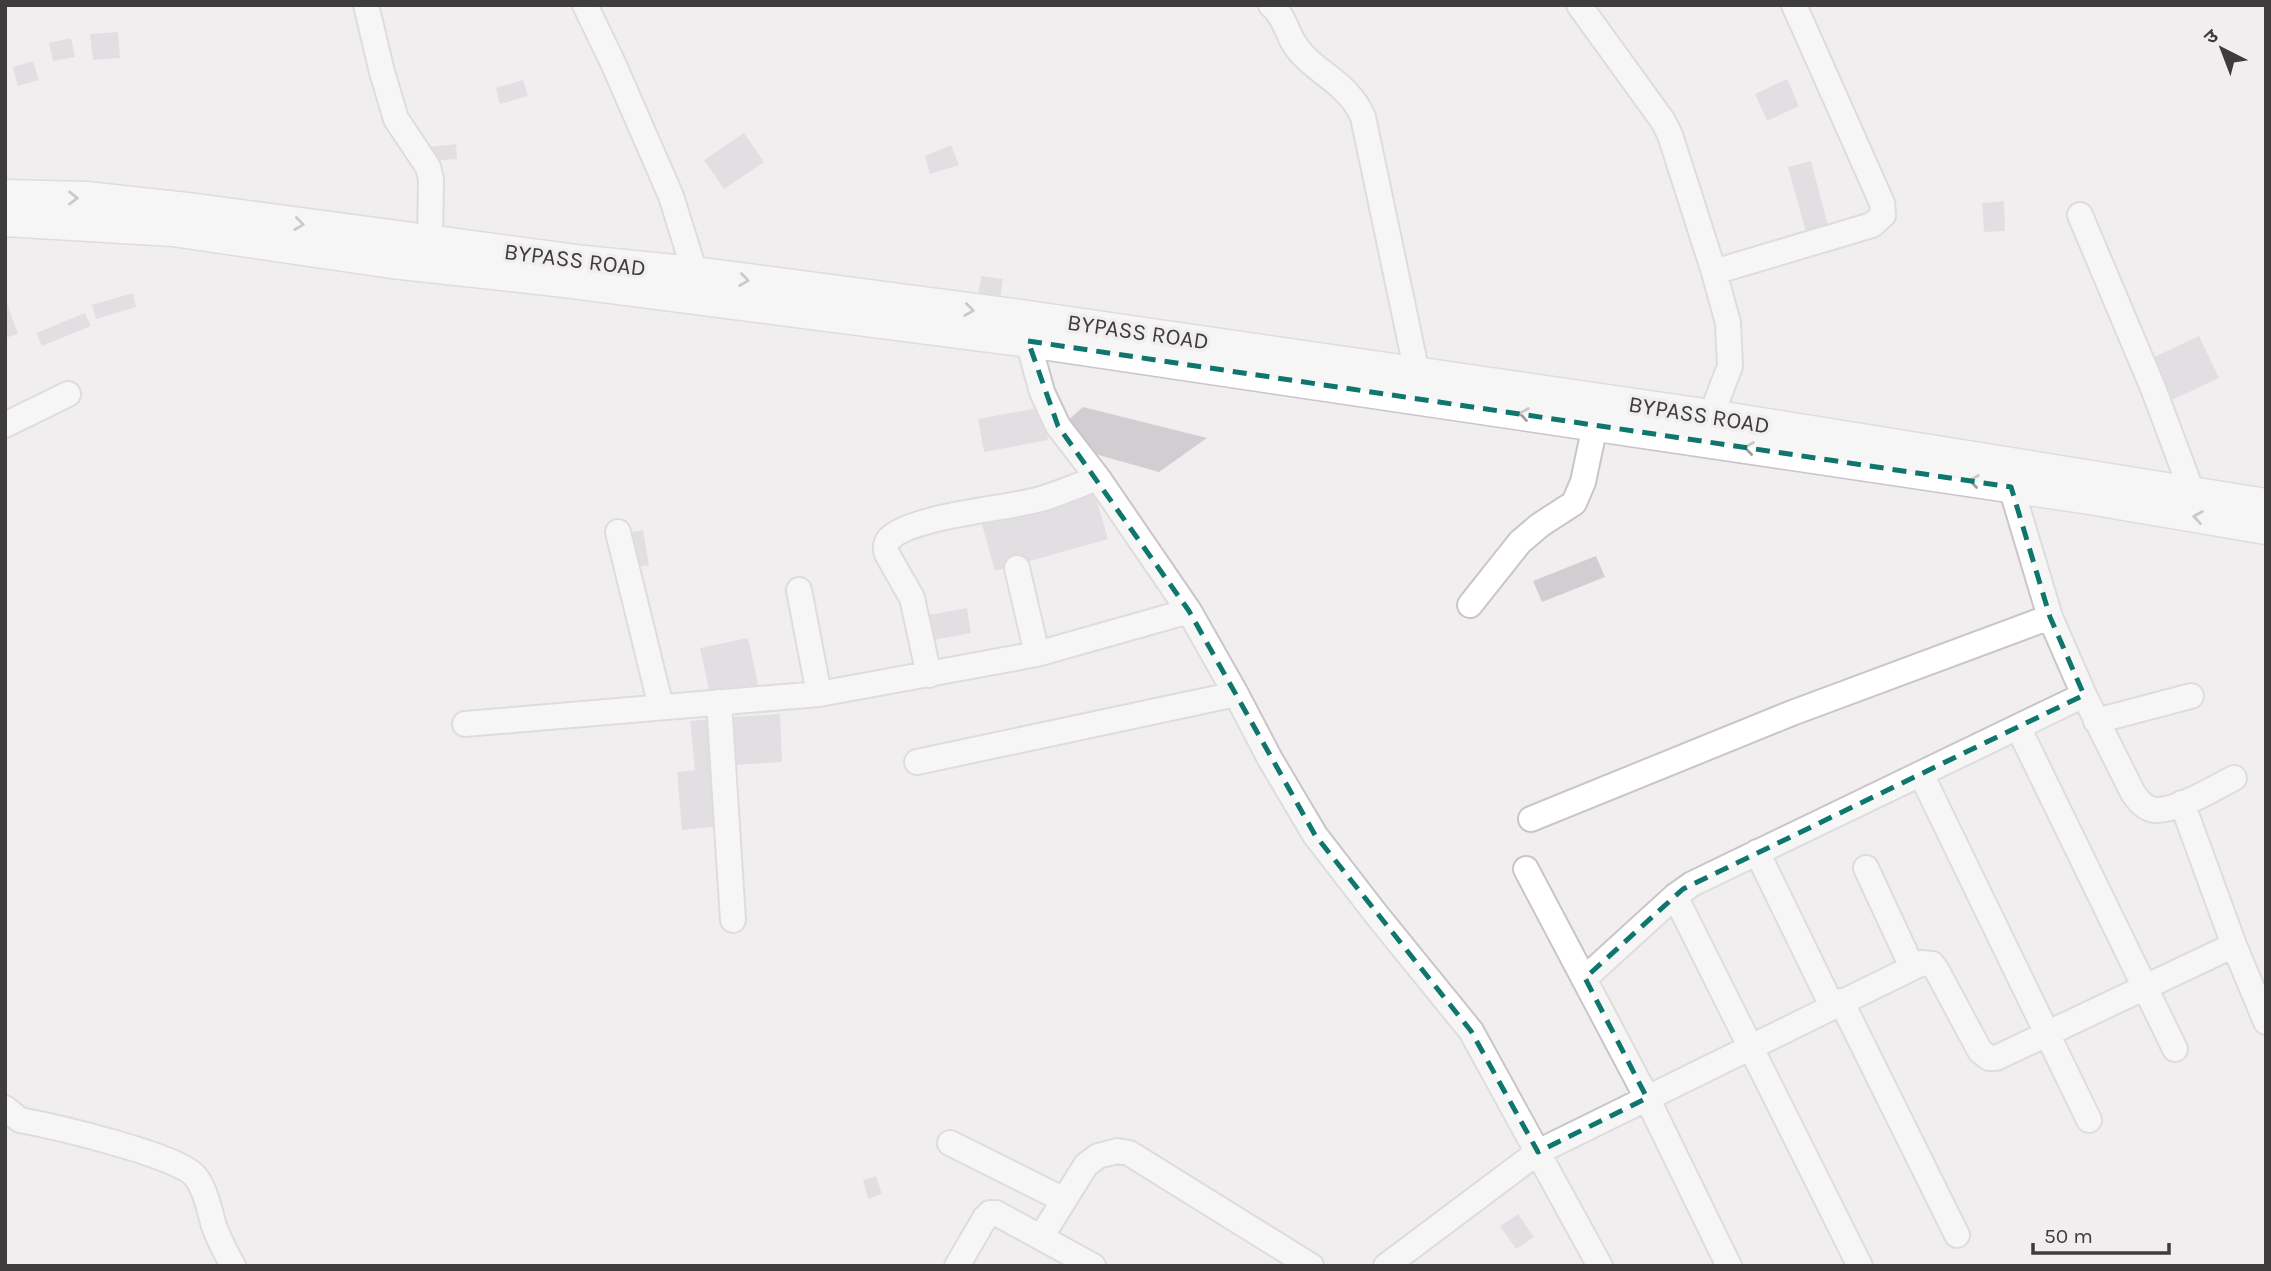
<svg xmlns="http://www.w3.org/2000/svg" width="2271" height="1271" font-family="Karla,'Noto Sans Devanagari',sans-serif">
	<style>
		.building { fill: #d1cdd0 }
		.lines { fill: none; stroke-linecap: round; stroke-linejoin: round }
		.minor-casing { stroke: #c9c5c8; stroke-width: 28 }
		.major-casing { stroke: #c9c5c8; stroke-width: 35 }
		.minor { stroke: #fff; stroke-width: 24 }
		.major { stroke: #fff; stroke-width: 32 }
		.oneway { stroke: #9e9e9e }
		.marked { fill: none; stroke: #0f766e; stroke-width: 5; stroke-dasharray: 14 9; stroke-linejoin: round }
		.labels { text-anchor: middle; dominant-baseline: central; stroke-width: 7; stroke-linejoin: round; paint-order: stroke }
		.street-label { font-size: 23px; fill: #3e3c3d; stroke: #f1eef0 }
	</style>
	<rect width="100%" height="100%" fill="#f1eef0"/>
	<path class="building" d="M118 32 120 58 93 60 90 34Z
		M71 38 75 57 53 61 49 43Z
		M33 61 39 80 18 86 13 67Z
		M1787 79 1799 106 1767 121 1755 94Z
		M523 80 528 96 500 104 496 88Z
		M744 133 764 162 724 189 704 160Z
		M456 144 457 159 429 161 428 147Z
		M951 145 959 165 930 174 925 156Z
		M1811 161 1828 226 1806 232 1788 167Z
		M2004 201 2005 231 1984 232 1982 203Z
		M981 276 1003 279 1000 299 978 297Z
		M133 293 136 307 96 319 92 305Z
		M5 298 18 334 5 338Z
		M85 313 91 326 42 346 36 333Z
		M2199 336 2219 378 2170 401 2150 359Z
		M1042 407 1048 440 984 452 978 419Z
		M1083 407 1207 438 1159 472 1095 454 1066 422Z
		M1093 488 1108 539 995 571 981 521Z
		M643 530 649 565 637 567 631 532Z
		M1596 556 1605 577 1542 602 1533 581Z
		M967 608 971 633 928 641 924 616Z
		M748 638 759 688 711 699 700 648Z
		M780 714 782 762 736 765 733 717Z
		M713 719 723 826 682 830 677 772 695 770 690 721Z
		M876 1176 882 1194 868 1199 863 1180Z
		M1518 1214 1534 1237 1516 1249 1500 1226Z"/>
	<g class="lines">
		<g class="minor-casing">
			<path id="minor" d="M366 5 382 72 396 119 428 167 431 179 430 242
				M585 5 613 63 671 196 695 273
				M1271 5C1283 15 1286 29 1293 42 1311 72 1347 80 1363 117L1417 373
				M1579 5 1663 121 1670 135 1714 272 1728 323 1730 366 1711 416
				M2080 215 2153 388 2192 492
				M1714 272 1872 225 1883 215 1882 203 1794 5
				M1028 341 1042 392 1058 426 1098 478 1189 611 1236 694 1270 759 1315 835 1376 914 1471 1031 1600 1266
				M5 425 68 394
				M2011 487 2050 617 2084 695 2133 793C2138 800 2144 809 2155 810 2177 811 2214 788 2234 778
				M618 532 661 707
				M1017 568 1037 654
				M799 590 819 694
				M1470 605 1520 542 1540 525 1574 503 1583 482 1595 425
				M929 675 912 598 887 554C885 548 885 544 889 539 912 516 1003 509 1037 500 1057 495 1078 485 1098 478
				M719 702 733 920
				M2096 721 2191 696
				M465 724 819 694 1037 654 1189 611
				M2018 727 2175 1049
				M917 762 1236 694
				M1921 774 2089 1120
				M2182 803 2234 945 2266 1022
				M1531 819 1792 713 2050 617
				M1757 852 1832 1006
				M1866 868 1912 967
				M1526 869 1647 1098 1729 1266
				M1675 896 1860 1266
				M1585 978 1675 896 1692 884 2084 695
				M1841 1001 1957 1235
				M5 1108 20 1120C52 1126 178 1155 195 1176 206 1190 209 1209 214 1226 219 1240 226 1253 233 1266
				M950 1143 1064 1200
				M1041 1237 1086 1165 1098 1156 1117 1151 1129 1153 1311 1266
				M957 1266 985 1218 990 1213H996L1093 1266
				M1386 1266 1538 1152 1922 963 1932 964 1936 969 1980 1051 1989 1058H1996L2234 945"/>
		</g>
		<g class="major-casing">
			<path id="major" d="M5 196 86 198 196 210 584 262 695 273 1028 317 1711 416 2266 505
				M5 220 173 230 392 262 565 281 1028 341 2083 497 2266 528"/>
		</g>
		<use href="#minor" class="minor"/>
		<use href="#major" class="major"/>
	</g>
	<defs><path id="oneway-chevron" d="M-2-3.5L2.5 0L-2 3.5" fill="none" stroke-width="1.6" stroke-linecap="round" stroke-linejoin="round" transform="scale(1.75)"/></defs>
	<g class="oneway">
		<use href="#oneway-chevron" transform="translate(73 198) rotate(1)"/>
		<use href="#oneway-chevron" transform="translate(299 224) rotate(8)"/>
		<use href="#oneway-chevron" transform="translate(744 280) rotate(8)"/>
		<use href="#oneway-chevron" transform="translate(969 310) rotate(8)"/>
		<use href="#oneway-chevron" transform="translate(1524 414) rotate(-171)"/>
		<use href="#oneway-chevron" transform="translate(1749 448) rotate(-172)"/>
		<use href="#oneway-chevron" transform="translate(1974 481) rotate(-172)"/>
		<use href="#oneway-chevron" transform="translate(2198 517) rotate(-170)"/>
	</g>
	<path d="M0 0H2271V1271H0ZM1028 341 2011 487 2050 617 2084 695 1683 889 1585 978 1647 1098 1538 1152 1471 1031 1315 835 1189 611 1058 426Z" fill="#f1eef0" fill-opacity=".55" fill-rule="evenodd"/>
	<path class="marked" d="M1028 341 2011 487 2050 617 2084 695 1683 889 1585 978 1647 1098 1538 1152 1471 1031 1315 835 1189 611 1058 426Z"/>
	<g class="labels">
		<g class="street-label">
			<text transform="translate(575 260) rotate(7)">BYPASS ROAD</text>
			<text transform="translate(1138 332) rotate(8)">BYPASS ROAD</text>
			<text transform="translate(1699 415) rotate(9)">BYPASS ROAD</text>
		</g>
	</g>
	<rect width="2271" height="1271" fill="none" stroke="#3e3c3d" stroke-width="14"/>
	<g transform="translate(2222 49) rotate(318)" stroke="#f1eef0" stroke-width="5" paint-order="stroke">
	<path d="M0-5L12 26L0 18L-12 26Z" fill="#3e3c3d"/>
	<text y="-10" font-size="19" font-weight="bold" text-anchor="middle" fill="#3e3c3d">उ</text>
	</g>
	<path d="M2033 1243v10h136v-10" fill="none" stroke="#3e3c3d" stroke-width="3.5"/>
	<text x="2044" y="1243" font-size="21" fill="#3e3c3d" stroke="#f1eef0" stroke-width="5" paint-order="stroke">50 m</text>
</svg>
